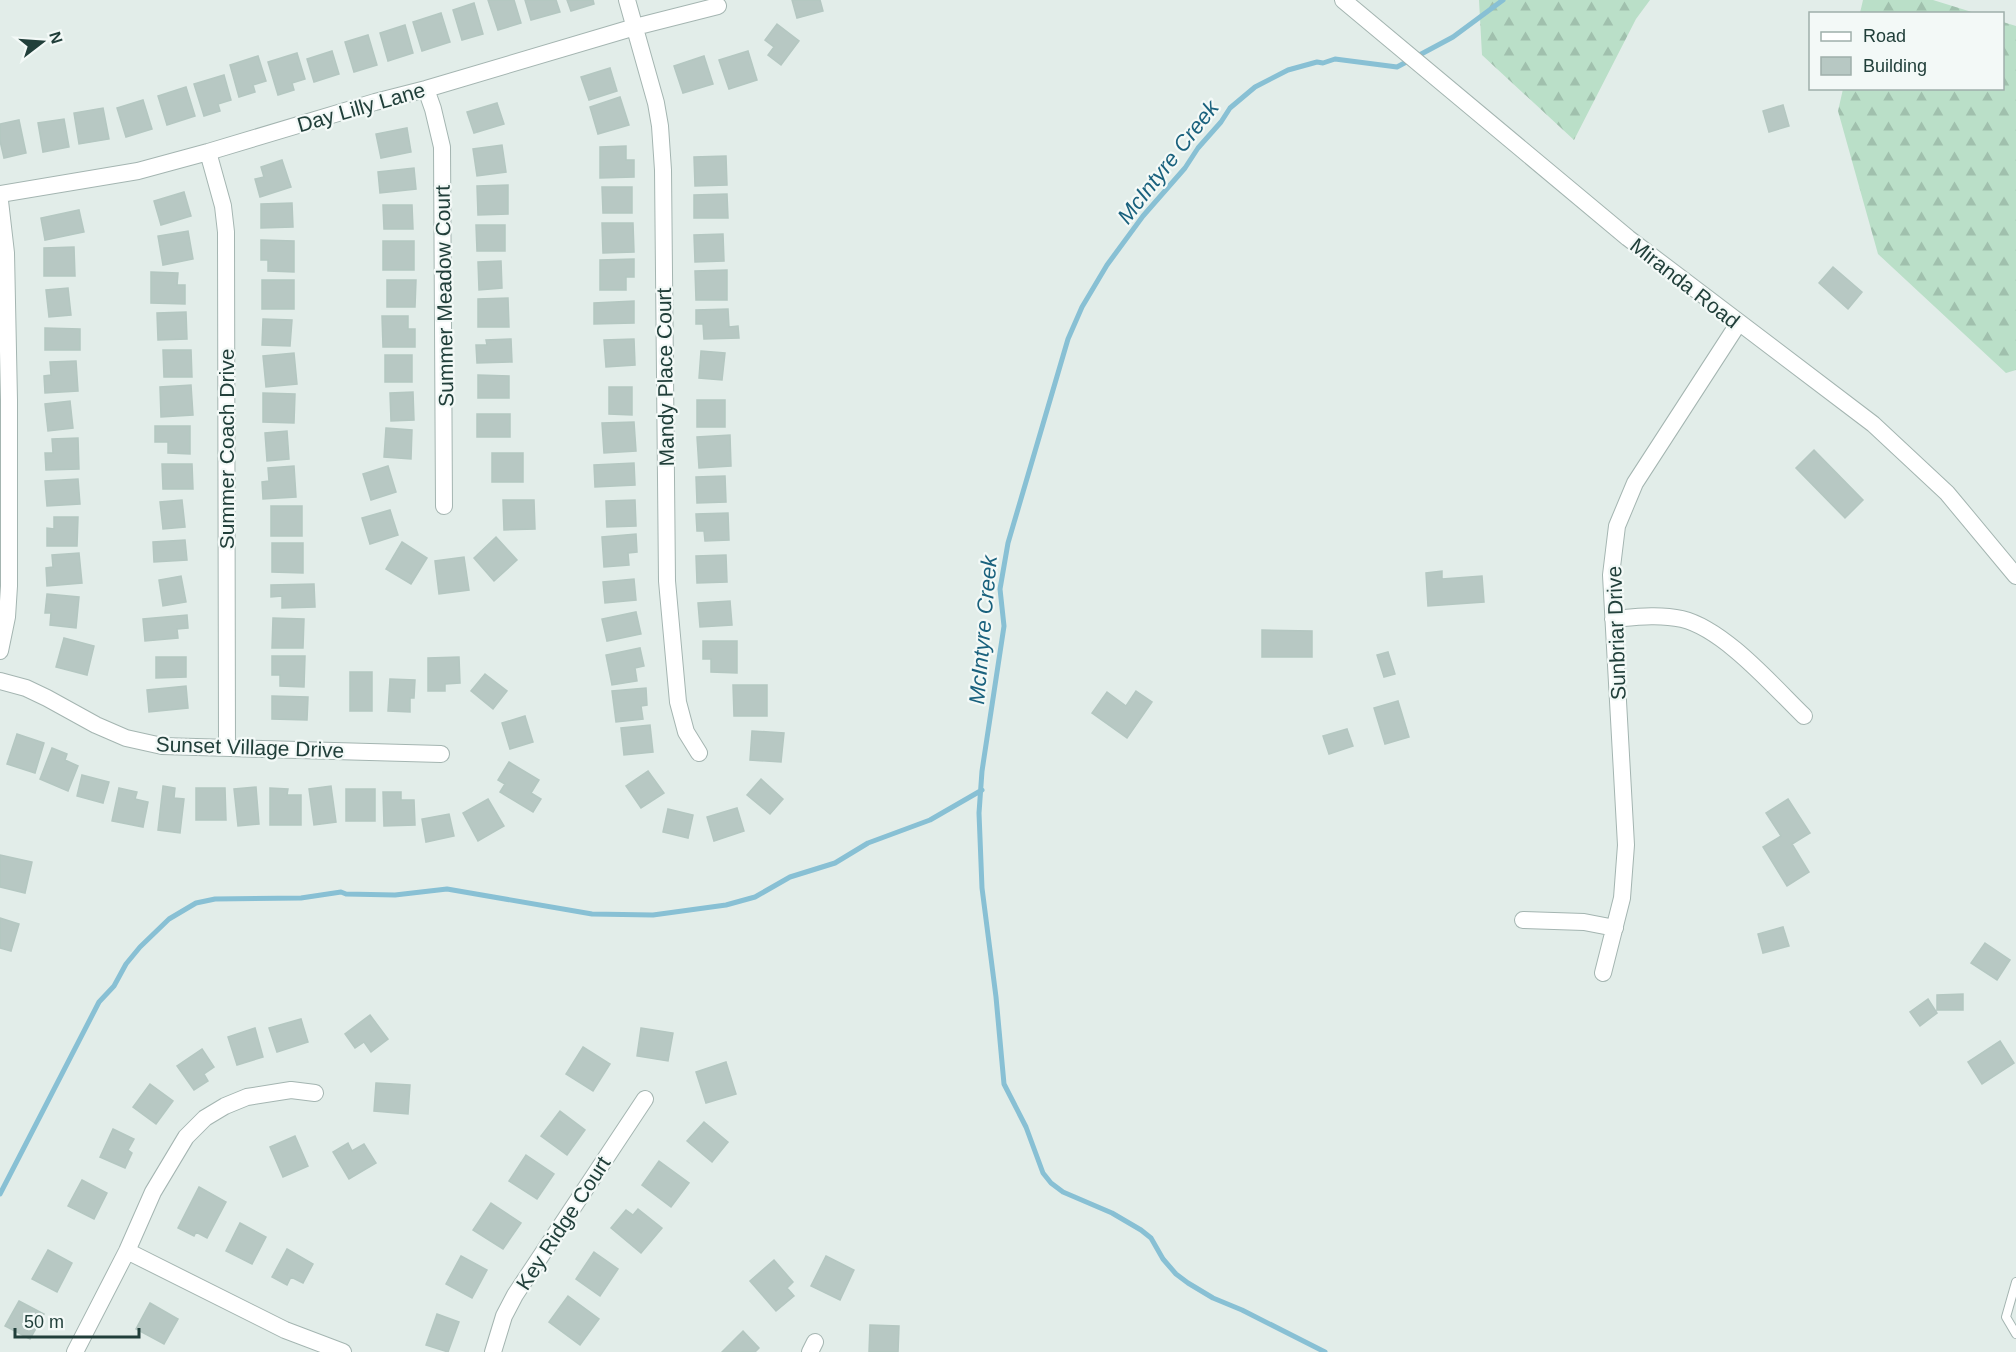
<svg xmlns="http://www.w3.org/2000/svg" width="2016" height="1352" font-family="Helvetica,sans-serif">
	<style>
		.forest { fill: url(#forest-firs) }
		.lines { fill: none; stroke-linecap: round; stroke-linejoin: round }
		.stream { stroke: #88c0d4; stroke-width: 5 }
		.building { fill: #b7c8c3; stroke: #b4c7c1; stroke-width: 1.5 }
		.lane-casing { stroke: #a4b5b1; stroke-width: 10 }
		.street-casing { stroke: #a4b5b1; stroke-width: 18 }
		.lane { stroke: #fff; stroke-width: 8 }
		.street { stroke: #fff; stroke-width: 16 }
		.labels { text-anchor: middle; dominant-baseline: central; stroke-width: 4.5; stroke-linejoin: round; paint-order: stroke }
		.street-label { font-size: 21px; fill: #213f3a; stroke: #f3f9f7 }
		.water-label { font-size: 22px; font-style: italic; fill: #19617d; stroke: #f3f9f7 }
	</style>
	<defs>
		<pattern id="forest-firs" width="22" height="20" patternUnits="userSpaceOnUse" patternTransform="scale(1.5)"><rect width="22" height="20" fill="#badfc8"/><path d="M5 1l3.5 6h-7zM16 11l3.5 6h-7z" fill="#a0c0ad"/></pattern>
	</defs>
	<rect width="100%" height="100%" fill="#e2ede9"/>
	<path class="forest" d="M1479 0H1650L1636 19 1574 140 1482 55Z
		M1863 0H1933L1975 13H1860Z
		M2003 22 2016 26V370L2006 373 1878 254 1838 111 1843 89 2002 88Z"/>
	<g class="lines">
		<path class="stream" d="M0 1194 99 1002 114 986 126 964 140 947 169 919 196 903 215 899 301 898 341 892 346 894 395 895 447 889 592 914 653 915 726 905 755 897 790 877 835 863 868 843 930 820 982 790
			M1325 1352 1242 1310 1213 1298 1188 1283 1176 1274 1163 1259 1151 1238 1141 1230 1112 1213 1063 1192 1051 1183 1043 1173 1026 1127 1004 1084 996 997 982 888 979 813 982 771 1004 626 1000 589 1008 543 1068 339 1082 307 1107 265 1143 216 1185 168 1198 148 1221 122 1230 108 1255 87 1288 70 1317 62 1323 63 1335 59 1397 67 1453 37 1503 0"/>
	</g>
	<path class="building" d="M488 0H514L521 23 498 30Z
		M525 0H556L560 12 531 20Z
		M567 0H593L594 4 571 11Z
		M792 0H820L823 11 797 18Z
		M474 3 483 34 462 40 453 10Z
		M441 13 450 42 422 51 413 22Z
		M777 24 799 41 781 65 768 55 774 47 765 40Z
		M405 25 413 53 388 61 380 33Z
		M368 35 377 65 354 72 345 42Z
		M332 51 339 74 314 82 307 59Z
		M748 51 757 80 729 89 719 60Z
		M297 53 305 79 292 83 294 90 278 95 268 62Z
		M258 56 266 81 253 85 255 92 239 97 230 65Z
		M704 56 713 84 683 93 674 66Z
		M610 68 617 91 589 100 581 77Z
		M224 75 231 100 218 104 220 111 204 116 194 84Z
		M186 87 195 116 167 125 158 96Z
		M620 97 629 125 598 134 590 107Z
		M143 100 152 129 126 137 117 108Z
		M497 103 504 124 474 133 467 112Z
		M1783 105 1789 126 1769 132 1763 111Z
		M103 108 109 139 79 144 74 113Z
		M64 119 69 147 43 152 38 123Z
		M19 120 26 153 4 158 0 141V124Z
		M407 128 411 152 381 158 376 134Z
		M502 145 506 172 477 176 473 149Z
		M626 146V160H634V177L600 178V147Z
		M726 156 727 185 695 186 694 157Z
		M282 160 291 187 260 197 255 179 264 177 261 167Z
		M414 168 416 189 380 193 378 172Z
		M508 185V214L478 215 477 186Z
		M602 187H632V213H603Z
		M184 192 191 216 161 225 154 201Z
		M727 194 728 218H694V195Z
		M292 203 293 227 261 228V204Z
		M383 205H412L413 229H384Z
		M79 210 84 232 45 240 41 218Z
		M602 223H633L634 252 603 253Z
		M476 225H505V251H477Z
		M188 231 193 259 163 265 158 236Z
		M723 234 724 261 695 262 694 235Z
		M261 240 294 241V272L268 271V260H261Z
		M383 241H414V270H383Z
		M74 247 75 276H44V248Z
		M634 259V277H626V290H600V260Z
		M501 261 502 288 479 290 478 262Z
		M1833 267 1862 292 1848 309 1819 283Z
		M727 270V300H696L695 271Z
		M151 272 178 273 177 285H185V304L151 303Z
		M262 280H294V309H262Z
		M387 280H416L415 307H387Z
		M68 288 71 315 49 317 46 290Z
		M508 298 509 327H478V299Z
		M634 301V323L594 324V303Z
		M728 309 729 327 738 326 739 338 704 339 703 324H696V310Z
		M186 312 187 339 158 340 157 313Z
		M382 316H408V329H415V347H383Z
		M263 319 292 320 290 346 262 345Z
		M45 328 80 329V350H45Z
		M511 339 512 362 477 363 476 345H487L486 340Z
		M634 339 635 365 606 367 604 340Z
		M163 350H191L192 377H164Z
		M701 351 725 353 722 380 699 378Z
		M294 353 297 384 266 387 263 356Z
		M385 355H412V382H385Z
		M76 361 78 391 45 393 44 376 51 375 50 362Z
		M478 375 509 376V398H478Z
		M191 385 193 415 161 417 160 387Z
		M609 387H632V415L609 414Z
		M413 392 414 420 391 421 390 393Z
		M263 393 295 394 294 423 263 422Z
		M697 400H725V427H697Z
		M70 401 73 428 48 431 45 404Z
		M477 414H510V437H477Z
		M634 422 636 451 604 453 602 423Z
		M155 426H190V454L168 453V442H155Z
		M386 428 412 430 411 459 384 457Z
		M287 431 289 459 267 461 265 433Z
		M730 435 731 466 699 468 697 437Z
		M78 438 79 469 46 470 45 453H53L52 439Z
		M1814 450 1863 500 1845 518 1796 468Z
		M492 453H523V482H492Z
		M634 463 635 485 595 487 594 465Z
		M162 464H192L193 489H163Z
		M294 466 296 497 263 499 262 482 269 481 268 468Z
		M388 466 396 492 371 500 363 474Z
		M725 476 726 502 697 503 696 477Z
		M78 479 80 504 47 506 45 481Z
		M182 500 185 527 163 529 160 502Z
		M503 500H534L535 529 504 530Z
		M635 500 636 526 607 527 606 501Z
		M271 506H302V536H271Z
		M390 510 398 535 370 544 362 518Z
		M728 513 729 540 705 541 704 531H697L696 514Z
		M54 517H78L77 546H47V528L54 529Z
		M636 534 637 552 628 553 629 565 604 567 602 537Z
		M496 537 517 560 494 581 474 558Z
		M185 540 187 560 154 562 153 542Z
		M402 542 427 558 411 584 386 569Z
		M272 543H303V573L272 572Z
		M79 553 82 583 47 586 46 568 53 567 52 555Z
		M726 555 727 582 697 583 696 556Z
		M464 557 469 590 439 594 435 561Z
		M1442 571V579L1482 576 1484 602 1428 606 1426 573Z
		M181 576 186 602 163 606 159 580Z
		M634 579 636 600 605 603 603 582Z
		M314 584 315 607 282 608V596L271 597V585Z
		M47 594 79 597 76 628 50 625 51 613H45Z
		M730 601 732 625 700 627 698 603Z
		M636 612 641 634 607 641 602 619Z
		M187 615 188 628 177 629 178 638 145 641 143 619Z
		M273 618 304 619 303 648H272Z
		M1262 630 1312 631V657H1262Z
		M64 638 94 646 87 675 56 667Z
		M703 641H737V673L711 672V659H703Z
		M640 648 644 666 635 668 637 681 612 685 606 655Z
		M1388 652 1395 674 1384 677 1377 655Z
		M272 656H305L304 687 280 686V675H272Z
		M156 657H186V677L156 678Z
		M459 657 460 683 445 684V691H428V658Z
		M350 672H372V711H350Z
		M485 674 507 691 493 709 471 691Z
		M390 679 415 680 414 698H410V712L388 711Z
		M733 685H767V716H734Z
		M186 686 188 708 149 712 147 690Z
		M646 688 647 705 641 706 643 719 616 722 612 691Z
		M1136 691 1152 702 1127 738 1092 713 1107 692 1126 706Z
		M272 696 308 697 307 720 272 719Z
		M1398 701 1409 737 1385 744 1374 708Z
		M525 716 533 742 510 749 502 723Z
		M650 725 653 752 624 755 621 728Z
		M1347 729 1353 746 1329 754 1323 736Z
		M752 731 784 733 781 762 750 760Z
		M17 734 44 743 35 773 7 764Z
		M52 748 67 754 65 760 78 766 68 791 40 779Z
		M509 762 539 780 531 793 541 799 533 812 500 792 505 784 498 780Z
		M648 771 664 793 641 808 626 786Z
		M82 775 109 782 103 803 77 796Z
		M761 779 783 799 770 814 747 795Z
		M163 786 175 788 174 798 184 799 180 833 158 830Z
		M331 786 336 822 314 825 309 789Z
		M256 787 259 824 238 826 234 789Z
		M119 788 137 792 135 799 148 802 143 827 112 821Z
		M196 788H225L226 820H196Z
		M270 788 288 789 287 795H301V825H270Z
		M346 789H375V821H346Z
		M383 792H401V800H414L415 825 384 826Z
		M488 799 504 826 478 841 463 813Z
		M1788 799 1810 833 1792 844 1809 872 1787 886 1763 847 1781 836 1766 813Z
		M737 808 744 831 714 841 707 817Z
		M668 809 693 815 688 838 663 832Z
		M449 814 454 836 426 842 422 819Z
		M0 855 32 862 25 893 0 887Z
		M0 918 19 924 11 951 0 948Z
		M1783 927 1789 946 1763 953 1758 934Z
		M1985 943 2010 960 1997 980 1971 963Z
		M1963 994V1010H1937V995Z
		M1928 999 1937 1013 1920 1026 1910 1012Z
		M370 1015 388 1039 371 1052 364 1042 355 1048 345 1034Z
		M301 1019 308 1042 277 1052 269 1028Z
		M255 1028 263 1057 237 1065 228 1037Z
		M641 1028 673 1033 668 1061 637 1056Z
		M2000 1041 2014 1063 1982 1084 1968 1062Z
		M583 1047 610 1064 593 1091 566 1074Z
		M202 1049 214 1067 204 1074 208 1081 194 1090 177 1066Z
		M726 1062 736 1094 706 1103 696 1072Z
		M376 1083 410 1085 408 1114 374 1111Z
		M150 1084 173 1101 156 1124 133 1107Z
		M560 1111 585 1130 567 1155 541 1136Z
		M704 1122 728 1142 712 1162 687 1141Z
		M113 1129 134 1139 128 1150 132 1153 125 1168 100 1157Z
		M295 1136 308 1166 283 1177 270 1147Z
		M348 1143 352 1151 364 1144 376 1163 349 1179 333 1152Z
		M526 1155 554 1174 537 1199 509 1181Z
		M659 1161 689 1183 671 1207 642 1185Z
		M82 1180 107 1193 94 1219 68 1206Z
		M199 1187 226 1202 207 1238 196 1232 194 1236 178 1228Z
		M491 1203 521 1223 503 1249 473 1230Z
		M638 1209 662 1228 641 1253 611 1228 626 1210 633 1215Z
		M240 1223 266 1237 252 1264 226 1251Z
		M287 1249 313 1264 303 1283 291 1277 287 1285 272 1277Z
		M48 1250 72 1263 57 1292 32 1279Z
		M594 1252 618 1269 600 1296 576 1279Z
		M461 1256 487 1270 472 1298 446 1284Z
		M826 1256 854 1270 840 1300 811 1286Z
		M774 1260 793 1282 787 1288 794 1296 776 1311 750 1281Z
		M568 1296 599 1319 580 1345 549 1322Z
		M19 1301 44 1314 30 1339 5 1326Z
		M150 1303 178 1319 164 1344 136 1329Z
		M437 1314 459 1322 448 1352 426 1345Z
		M870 1325 899 1326 898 1352H869Z
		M743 1331 759 1348 755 1352H722Z"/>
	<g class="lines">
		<g class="lane-casing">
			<path id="lane" d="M2016 1282 2006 1317 2016 1334"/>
		</g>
		<g class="street-casing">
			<path id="street" d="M627 0 656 103 660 126 663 170 667 581 678 702 686 732 699 753
				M1343 0 1628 238 1873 424 1947 493 2016 576
				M426 89 433 109 442 147 444 506
				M208 152 223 206 226 232 227 748
				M0 194 138 171 208 152 375 102 426 89 635 27 718 6
				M0 201 6 253 9 400V586L7 617 0 651
				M1613 619C1636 617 1659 614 1682 619 1724 629 1773 686 1804 716
				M0 681 26 688 47 698 96 725 126 738 162 746 441 754
				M1523 920 1584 922 1615 928
				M1603 973 1622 898 1626 845 1611 575 1617 526 1635 483 1738 324
				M127 1251 285 1330 343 1352
				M75 1352 127 1251 153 1192 186 1137 205 1118 225 1106 247 1097 291 1090 315 1093
				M493 1352 504 1316 515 1295 645 1099
				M810 1352 815 1342"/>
		</g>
		<use href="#lane" class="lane"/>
		<use href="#street" class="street"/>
	</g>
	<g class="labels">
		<g class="street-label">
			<text transform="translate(361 107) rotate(-16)">Day Lilly Lane</text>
			<text transform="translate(1685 283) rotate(38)">Miranda Road</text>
			<text transform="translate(444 296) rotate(-91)">Summer Meadow Court</text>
			<text transform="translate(665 377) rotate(-91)">Mandy Place Court</text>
			<text transform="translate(226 449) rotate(-90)">Summer Coach Drive</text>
			<text transform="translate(1616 633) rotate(-92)">Sunbriar Drive</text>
			<text transform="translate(250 747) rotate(2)">Sunset Village Drive</text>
			<text transform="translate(563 1223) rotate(-57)">Key Ridge Court</text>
		</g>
		<g class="water-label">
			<text transform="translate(1168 162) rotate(-52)">McIntyre Creek</text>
			<text transform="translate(983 630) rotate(-85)">McIntyre Creek</text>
		</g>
	</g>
	<rect x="1809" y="12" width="195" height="78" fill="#f3f9f7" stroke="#9fafab" stroke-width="1.5"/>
	<rect x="1821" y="32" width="30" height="9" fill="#ffffff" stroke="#9fafab" stroke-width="1.5"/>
	<text x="1863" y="42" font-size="18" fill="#213f3a">Road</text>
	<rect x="1821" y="57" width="30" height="18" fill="#b7c8c3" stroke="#9fafab" stroke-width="1.5"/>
	<text x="1863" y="72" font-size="18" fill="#213f3a">Building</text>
	<g transform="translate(42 42) rotate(73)" stroke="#f3f9f7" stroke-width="4.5" paint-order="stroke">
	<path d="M0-4.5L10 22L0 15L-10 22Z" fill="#213f3a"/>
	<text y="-9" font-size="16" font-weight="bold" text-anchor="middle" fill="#213f3a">N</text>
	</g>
	<path d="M15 1328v9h124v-9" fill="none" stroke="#213f3a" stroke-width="3"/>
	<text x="24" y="1328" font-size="18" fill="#213f3a" stroke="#f3f9f7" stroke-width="4.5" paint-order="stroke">50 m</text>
</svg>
